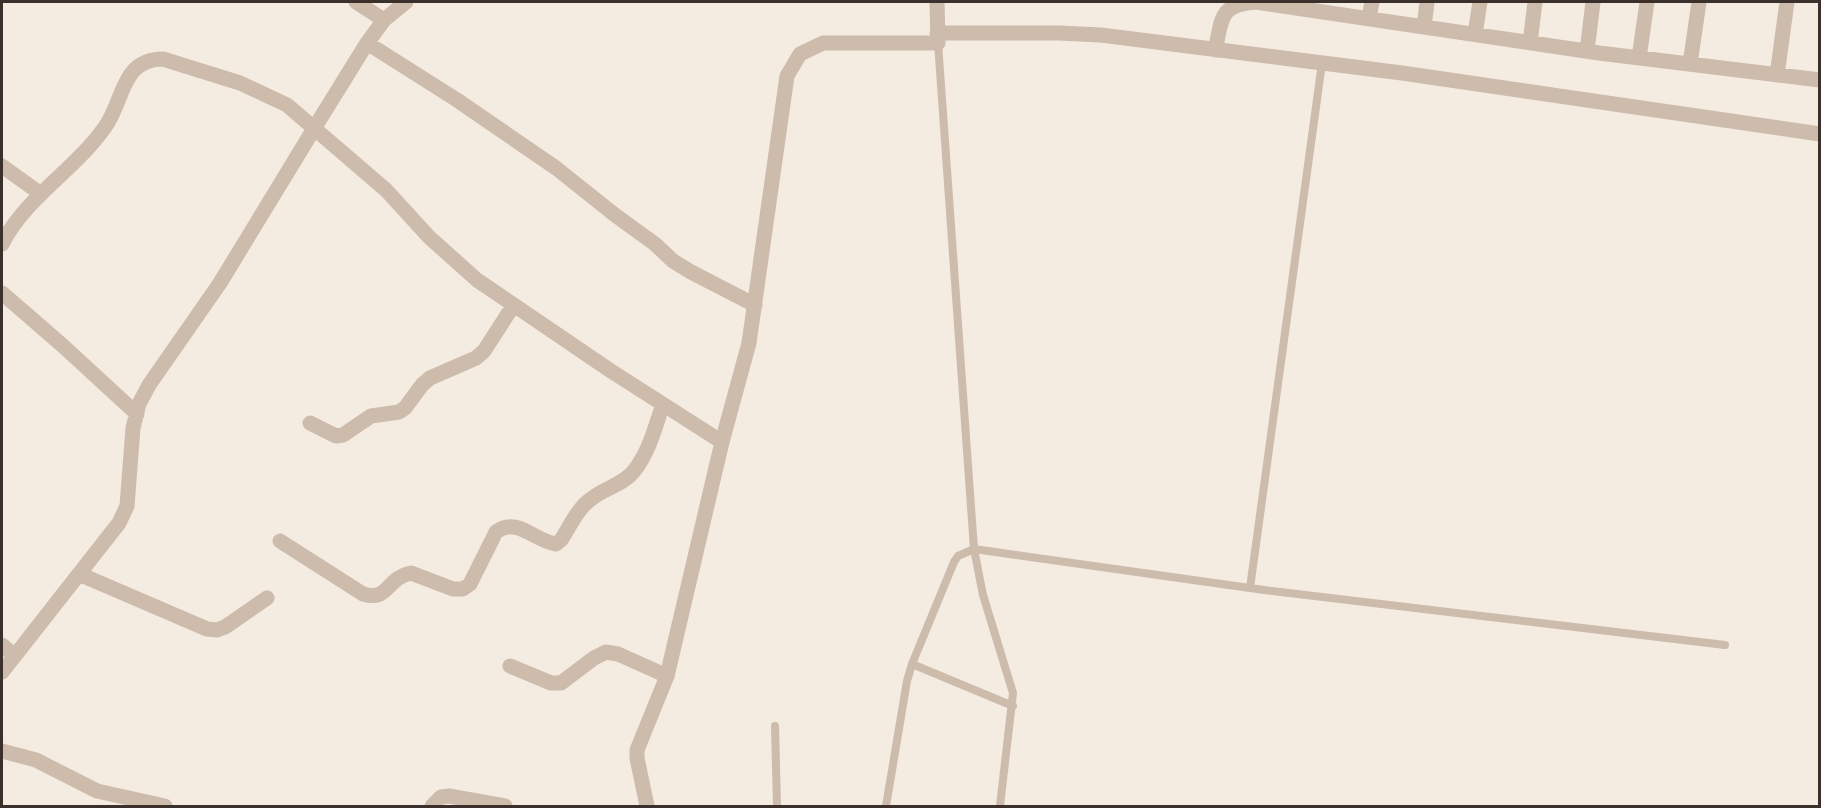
<svg xmlns="http://www.w3.org/2000/svg" width="1821" height="808" font-family="Signika,sans-serif">
	<style>
		.lines { fill: none; stroke-linecap: round; stroke-linejoin: round }
		.service { stroke: #cdbbac; stroke-width: 8 }
		.minor { stroke: #cdbbac; stroke-width: 15 }
		.tertiary { stroke: #cdbbac; stroke-width: 15 }
	</style>
	<rect width="100%" height="100%" fill="#f4ebe1"/>
	<g class="lines">
		<path class="service" d="M938 43 974 549 983 595 1013 693 1000 806
			M1250 588 1322 63
			M912 664 1013 706
			M775 726 777 806
			M886 806 907 681 912 664 954 562 958 556 974 549 1264 590 1725 645"/>
		<path class="minor" d="M356 2 384 20 406 2
			M1369 18 1372 2
			M1424 27 1427 2
			M937 33H1059L1101 35 1402 73 1820 134
			M1475 34 1480 2
			M367 43 457 100 556 168 615 215 655 244 673 261 691 272 755 305
			M1530 43 1535 2
			M1215 50C1223 18 1218 5 1256 2L1599 53 1820 80
			M1587 51 1593 2
			M1639 58 1647 2
			M1690 64 1699 2
			M1777 75 1787 2
			M2 166 41 194
			M2 244C26 197 75 170 105 127 124 101 121 59 163 59L240 83 287 105 386 190 429 237 477 280 611 371 722 442
			M2 293 62 345 137 414
			M310 423 336 436 343 435 371 416 399 412 405 408 422 385 430 378 476 358 484 351 513 306
			M280 541 363 594C389 602 386 578 411 573L453 589H463L470 584 496 532C517 516 534 541 556 544L561 540C570 526 578 508 591 499 604 488 623 485 634 471 649 452 655 428 663 404
			M79 574 207 629 217 630 225 627 267 598
			M2 645 15 656
			M510 666 551 683H561L594 658 606 652 618 654 667 676
			M2 672 119 523 127 506 133 428 139 404 149 385 220 283 315 127 367 43 384 20
			M2 751 36 760 97 791 165 806
			M432 806 441 797 449 796 505 806"/>
		<path class="tertiary" d="M647 806 637 758V750L667 676 722 442 749 343 787 76 800 54 823 43H938L937 2"/>
	</g>
	<rect width="1821" height="808" fill="none" stroke="#3b302b" stroke-width="6"/>
</svg>
